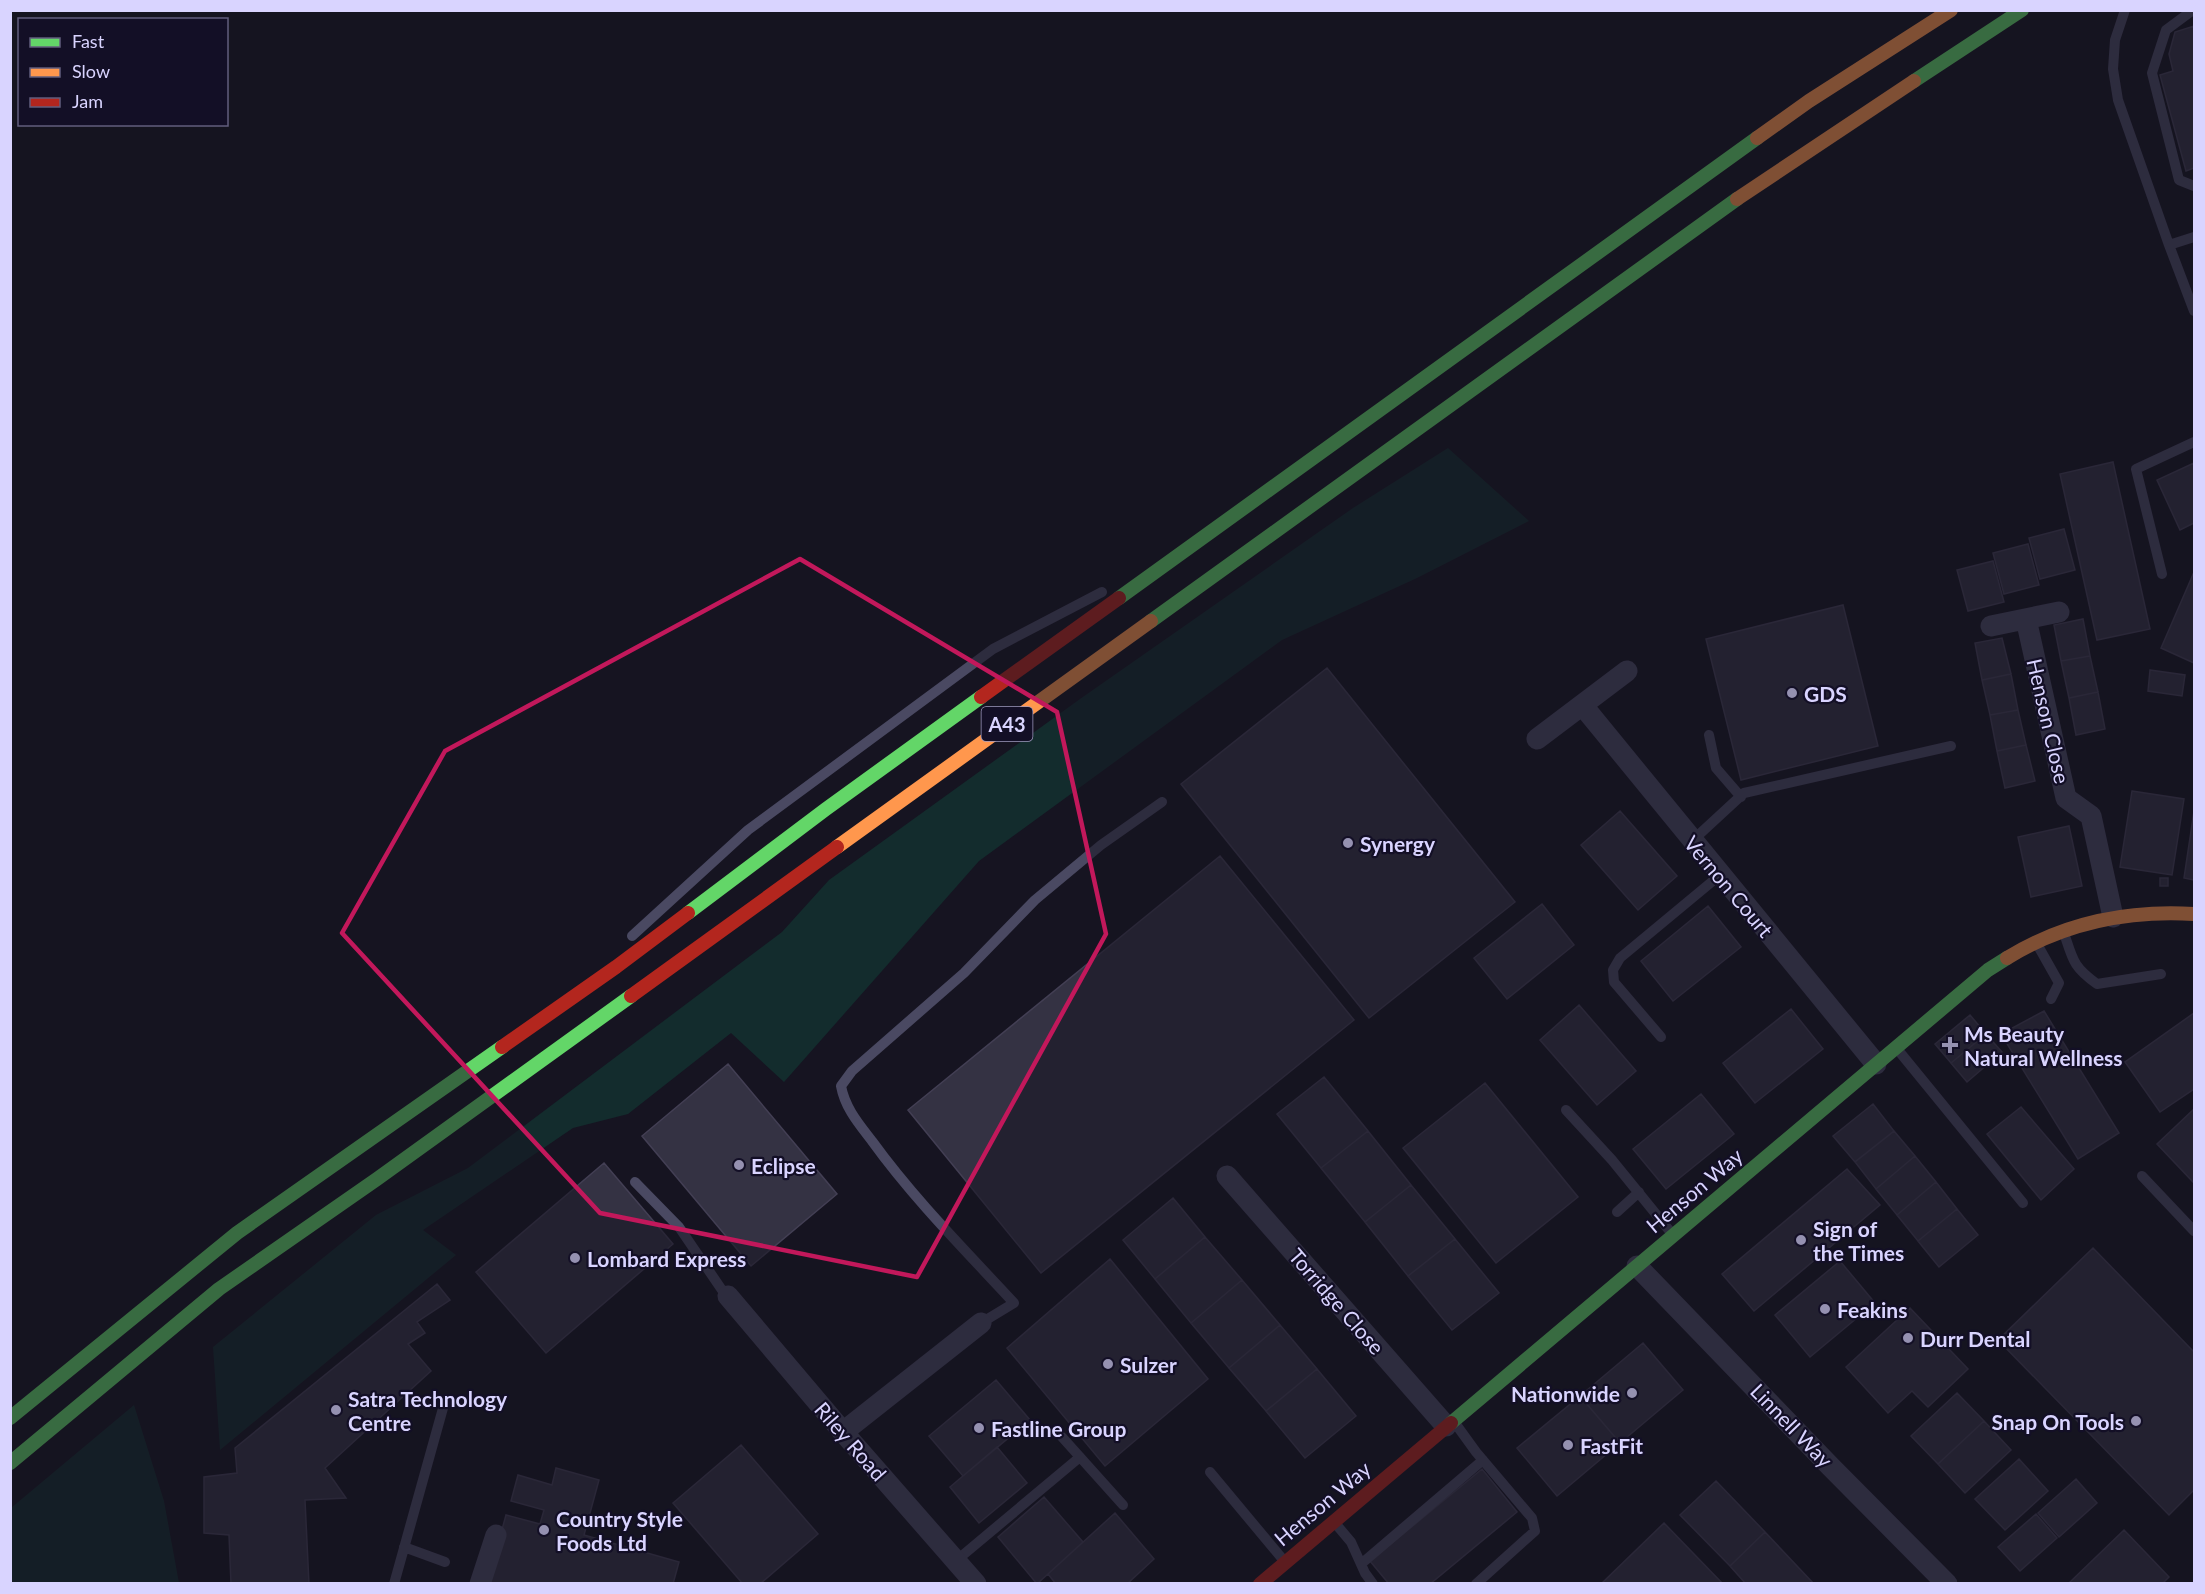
<svg xmlns="http://www.w3.org/2000/svg" width="2205" height="1594" font-family="Lato,sans-serif">
	<style>
		.green { fill: #132c2d }
		.building { fill: #343243; stroke: #433f54; stroke-width: 1.5 }
		.lines { fill: none; stroke-linecap: round; stroke-linejoin: round }
		.lane { stroke: #4a4962; stroke-width: 10 }
		.street { stroke: #4a4962; stroke-width: 21 }
		.fast { stroke: #63d668; stroke-width: 14 }
		.slow { stroke: #ff974d; stroke-width: 14 }
		.jam { stroke: #b3261e; stroke-width: 14 }
		.marked { fill: none; stroke: #c2185b; stroke-width: 4.5; stroke-linejoin: round }
		.poi-dot { fill: #9591b1; stroke: #130f26; stroke-width: 2 }
		.labels { text-anchor: middle; dominant-baseline: central; stroke-width: 4.5; stroke-linejoin: round; paint-order: stroke }
		.shield { fill: #130f26; stroke: #9e99be; stroke-width: 1.5 }
		.shield-label { font-size: 20px; font-weight: bold; fill: #d9d4ff }
		.poi-label { font-size: 21px; font-weight: bold; fill: #d9d4ff; stroke: #130f26; text-anchor: start }
		.street-label { font-size: 21px; fill: #d9d4ff; stroke: #130f26 }
	</style>
	<rect width="100%" height="100%" fill="#161421"/>
	<path class="green" d="M1448 448 1529 521 1417 578 1282 640 979 861 784 1082 731 1033 628 1114 573 1128 423 1230 456 1255 220 1450 213 1347 376 1215 468 1168 782 932 829 880 1080 699 1353 508Z
		M134 1405 164 1501 179 1583H11V1508Z"/>
	<path class="building" d="M2194 26V168L2186 171 2160 75 2173 71 2169 54 2175 32Z
		M2113 462 2150 629 2097 640 2060 474Z
		M2194 463V523L2180 530 2157 480Z
		M2064 529 2075 570 2040 579 2029 538Z
		M2028 544 2039 585 2004 594 1993 553Z
		M1993 561 2004 602 1968 611 1957 570Z
		M2194 572V663L2161 648Z
		M1843 605 1878 746 1741 780 1706 639Z
		M2083 619 2090 656 2061 661 2054 625Z
		M2002 638 2011 674 1982 680 1975 643Z
		M2090 656 2098 692 2069 698 2061 661Z
		M1327 668 1515 902 1369 1018 1181 784Z
		M2150 670 2185 675 2182 696 2148 691Z
		M2011 674 2018 710 1990 715 1982 680Z
		M2098 692 2105 729 2076 735 2069 698Z
		M2018 710 2026 745 1997 751 1990 715Z
		M2026 745 2035 781 2005 788 1997 751Z
		M2132 791 2184 799 2172 875 2120 867Z
		M1620 811 1677 876 1638 910 1581 845Z
		M2194 811V880L2184 878Z
		M2069 826 2082 886 2031 897 2018 837Z
		M1220 856 1354 1020 1041 1273 908 1110Z
		M2160 878H2168V886H2160Z
		M1542 904 1574 945 1507 999 1474 958Z
		M1708 906 1741 947 1673 1001 1641 961Z
		M1579 1005 1636 1071 1597 1105 1540 1040Z
		M1791 1009 1823 1049 1755 1103 1723 1063Z
		M2044 1011 2119 1133 2078 1159 2001 1034Z
		M2194 1013V1089L2160 1112 2125 1062Z
		M1970 1015 1986 1034 1951 1063 1935 1044Z
		M1986 1034 2002 1052 1967 1082 1951 1063Z
		M728 1064 837 1194 751 1266 642 1136Z
		M1324 1077 1368 1131 1321 1168 1277 1114Z
		M1485 1083 1578 1197 1496 1263 1403 1148Z
		M1701 1094 1734 1134 1666 1189 1633 1149Z
		M1873 1104 1894 1131 1855 1162 1833 1136Z
		M2021 1107 2074 1169 2041 1200 1987 1134Z
		M2194 1109V1183L2157 1144Z
		M1368 1131 1411 1185 1365 1222 1321 1168Z
		M1894 1131 1915 1156 1876 1189 1855 1162Z
		M1915 1156 1936 1182 1897 1215 1876 1189Z
		M604 1163 673 1244 546 1353 476 1272Z
		M1847 1169 1880 1205 1754 1311 1722 1274Z
		M1936 1182 1957 1209 1918 1241 1897 1215Z
		M1411 1185 1455 1239 1408 1276 1365 1222Z
		M1173 1198 1205 1237 1155 1279 1123 1240Z
		M1957 1209 1978 1235 1939 1267 1918 1241Z
		M1205 1237 1242 1280 1191 1323 1155 1279Z
		M1455 1239 1499 1293 1452 1330 1408 1276Z
		M2093 1248 2194 1352V1490L2169 1515 1998 1340Z
		M1110 1259 1208 1379 1105 1466 1007 1348Z
		M1840 1261 1875 1303 1810 1357 1775 1315Z
		M1242 1280 1280 1325 1229 1368 1191 1323Z
		M437 1284 450 1300 417 1322 425 1333 408 1344 431 1371 325 1468 346 1498 305 1500 309 1584H231L229 1535 204 1533V1477L237 1473 235 1448Z
		M1910 1308 1968 1369 1928 1407 1912 1391 1888 1413 1846 1367Z
		M1280 1325 1317 1369 1266 1411 1229 1368Z
		M1643 1343 1683 1390 1620 1443 1580 1396Z
		M1317 1369 1356 1416 1305 1458 1266 1411Z
		M996 1380 1030 1420 963 1476 929 1436Z
		M1957 1393 1984 1421 1938 1464 1911 1436Z
		M1580 1396 1620 1443 1557 1496 1517 1448Z
		M1984 1421 2011 1450 1965 1493 1938 1464Z
		M741 1445 818 1534 760 1584H743L673 1503Z
		M997 1447 1027 1483 979 1523 950 1487Z
		M2019 1459 2048 1491 2005 1530 1975 1499Z
		M556 1468 599 1480 584 1535 679 1562 673 1584H487L506 1515 540 1524 544 1510 511 1501 518 1475 552 1485Z
		M1482 1469 1517 1512 1430 1584H1389L1370 1561Z
		M2076 1479 2097 1503 2059 1537 2038 1513Z
		M1716 1481 1765 1532 1730 1566 1680 1515Z
		M1044 1497 1083 1542 1037 1584 998 1537Z
		M1115 1513 1154 1559 1127 1584H1056L1048 1574Z
		M2036 1514 2057 1538 2020 1571 1998 1547Z
		M1664 1523 1723 1584H1601Z
		M2124 1530 2169 1577 2162 1584H2068Z
		M1765 1532 1814 1584H1746L1730 1566Z"/>
	<g class="lines">
		<path class="lane" d="M2125 10 2115 40 2113 69 2118 100 2169 245 2194 311
			M2193 10 2166 30 2152 73 2179 180 2194 186
			M2169 245 2194 237
			M2162 574 2136 469 2194 442
			M1709 735 1716 768 1741 797
			M1692 841 1744 793 1951 746
			M2064 933C2073 960 2073 967 2097 984L2161 974
			M632 936 748 830 993 649 1102 592
			M2037 944 2059 983 2051 999
			M1661 1037 1614 982 1613 970 1620 958 1720 875
			M1898 1050 2023 1203
			M1566 1110 1612 1160 1673 1235
			M2142 1176 2194 1231
			M635 1182 679 1227 722 1290 728 1296
			M1617 1212 1639 1192
			M981 1323 1014 1303C965 1250 914 1199 872 1141 859 1124 845 1108 841 1086L852 1071 964 973 1035 900 1101 845 1162 802
			M1455 1423 1476 1452 1532 1518 1535 1531 1476 1584
			M1062 1437 1123 1505
			M1210 1472 1285 1562
			M1335 1523 1351 1542 1365 1573 1373 1584
			M404 1547 445 1562
			M957 1560 1080 1457
			M1361 1564 1483 1460
			M394 1584 445 1401"/>
		<path class="street" d="M2026 619 2066 798 2091 816 2113 917
			M1991 626 2059 612
			M1583 706 1876 1064
			M1537 739 1627 671
			M1227 1176 1446 1426
			M1637 1266 1830 1466 1947 1584
			M728 1296 843 1432 976 1584
			M843 1432 981 1323
			M480 1584 496 1535"/>
		<path class="fast" d="M1914 81 2022 10
			M1119 598 1757 138
			M1151 621 1737 199
			M688 913 826 809 981 697
			M10 1418 237 1233 502 1047
			M1451 1423 1988 970 2007 958
			M10 1463 219 1289 377 1179 631 996"/>
		<path class="slow" d="M1757 138 1809 101 1951 10
			M1737 199 1914 81
			M837 847 1151 621
			M2007 958C2064 923 2128 910 2194 914"/>
		<path class="jam" d="M981 697 1119 598
			M631 996 837 847
			M502 1047 616 967 688 913
			M1260 1584 1451 1423"/>
	</g>
	<path d="M0 0H2205V1594H0ZM800 559 1057 712 1106 934 917 1277 600 1213 342 933 445 751Z" fill="#161421" fill-opacity=".55" fill-rule="evenodd"/>
	<path class="marked" d="M800 559 1057 712 1106 934 917 1277 600 1213 342 933 445 751Z"/>
	<g class="poi-dot">
		<circle cx="1792" cy="693" r="6"/>
		<circle cx="1348" cy="843" r="6"/>
		<path d="M1947 1036h6v6h6v6h-6v6h-6v-6h-6v-6h6z"/>
		<circle cx="739" cy="1165" r="6"/>
		<circle cx="1801" cy="1240" r="6"/>
		<circle cx="575" cy="1258" r="6"/>
		<circle cx="1825" cy="1309" r="6"/>
		<circle cx="1908" cy="1338" r="6"/>
		<circle cx="1108" cy="1364" r="6"/>
		<circle cx="1632" cy="1393" r="6"/>
		<circle cx="336" cy="1410" r="6"/>
		<circle cx="2136" cy="1421" r="6"/>
		<circle cx="979" cy="1428" r="6"/>
		<circle cx="1568" cy="1445" r="6"/>
		<circle cx="544" cy="1530" r="6"/>
	</g>
	<g class="labels">
		<rect class="shield" x="981.5" y="707" width="51" height="34" rx="4.5"/>
		<g class="shield-label">
			<text x="1007" y="724">A43</text>
		</g>
		<g class="poi-label">
			<text x="1804" y="693">GDS</text>
			<text x="1360" y="843">Synergy</text>
			<text x="1964" y="1033">Ms Beauty<tspan x="1964" dy="24">Natural Wellness</tspan></text>
			<text x="751" y="1165">Eclipse</text>
			<text x="1813" y="1228">Sign of<tspan x="1813" dy="24">the Times</tspan></text>
			<text x="587" y="1258">Lombard Express</text>
			<text x="1837" y="1309">Feakins</text>
			<text x="1920" y="1338">Durr Dental</text>
			<text x="1120" y="1364">Sulzer</text>
			<text x="1620" y="1393" text-anchor="end">Nationwide</text>
			<text x="348" y="1398">Satra Technology<tspan x="348" dy="24">Centre</tspan></text>
			<text x="2124" y="1421" text-anchor="end">Snap On Tools</text>
			<text x="991" y="1428">Fastline Group</text>
			<text x="1580" y="1445">FastFit</text>
			<text x="556" y="1518">Country Style<tspan x="556" dy="24">Foods Ltd</tspan></text>
		</g>
		<g class="street-label">
			<text transform="translate(2049 721) rotate(77)">Henson Close</text>
			<text transform="translate(1729 886) rotate(50)">Vernon Court</text>
			<text transform="translate(1694 1190) rotate(-40)">Henson Way</text>
			<text transform="translate(1337 1301) rotate(49)">Torridge Close</text>
			<text transform="translate(1792 1425) rotate(46)">Linnell Way</text>
			<text transform="translate(851 1441) rotate(49)">Riley Road</text>
			<text transform="translate(1322 1503) rotate(-40)">Henson Way</text>
		</g>
	</g>
	<rect width="2205" height="1594" fill="none" stroke="#d9d4ff" stroke-width="24"/>
	<rect x="18" y="18" width="210" height="108" fill="#130f26" stroke="#625e7d" stroke-width="1.5"/>
	<rect x="30" y="38" width="30" height="9" fill="#63d668" stroke="#625e7d" stroke-width="1.5"/>
	<text x="72" y="48" font-size="18" fill="#d9d4ff">Fast</text>
	<rect x="30" y="68" width="30" height="9" fill="#ff974d" stroke="#625e7d" stroke-width="1.5"/>
	<text x="72" y="78" font-size="18" fill="#d9d4ff">Slow</text>
	<rect x="30" y="98" width="30" height="9" fill="#b3261e" stroke="#625e7d" stroke-width="1.5"/>
	<text x="72" y="108" font-size="18" fill="#d9d4ff">Jam</text>
</svg>
